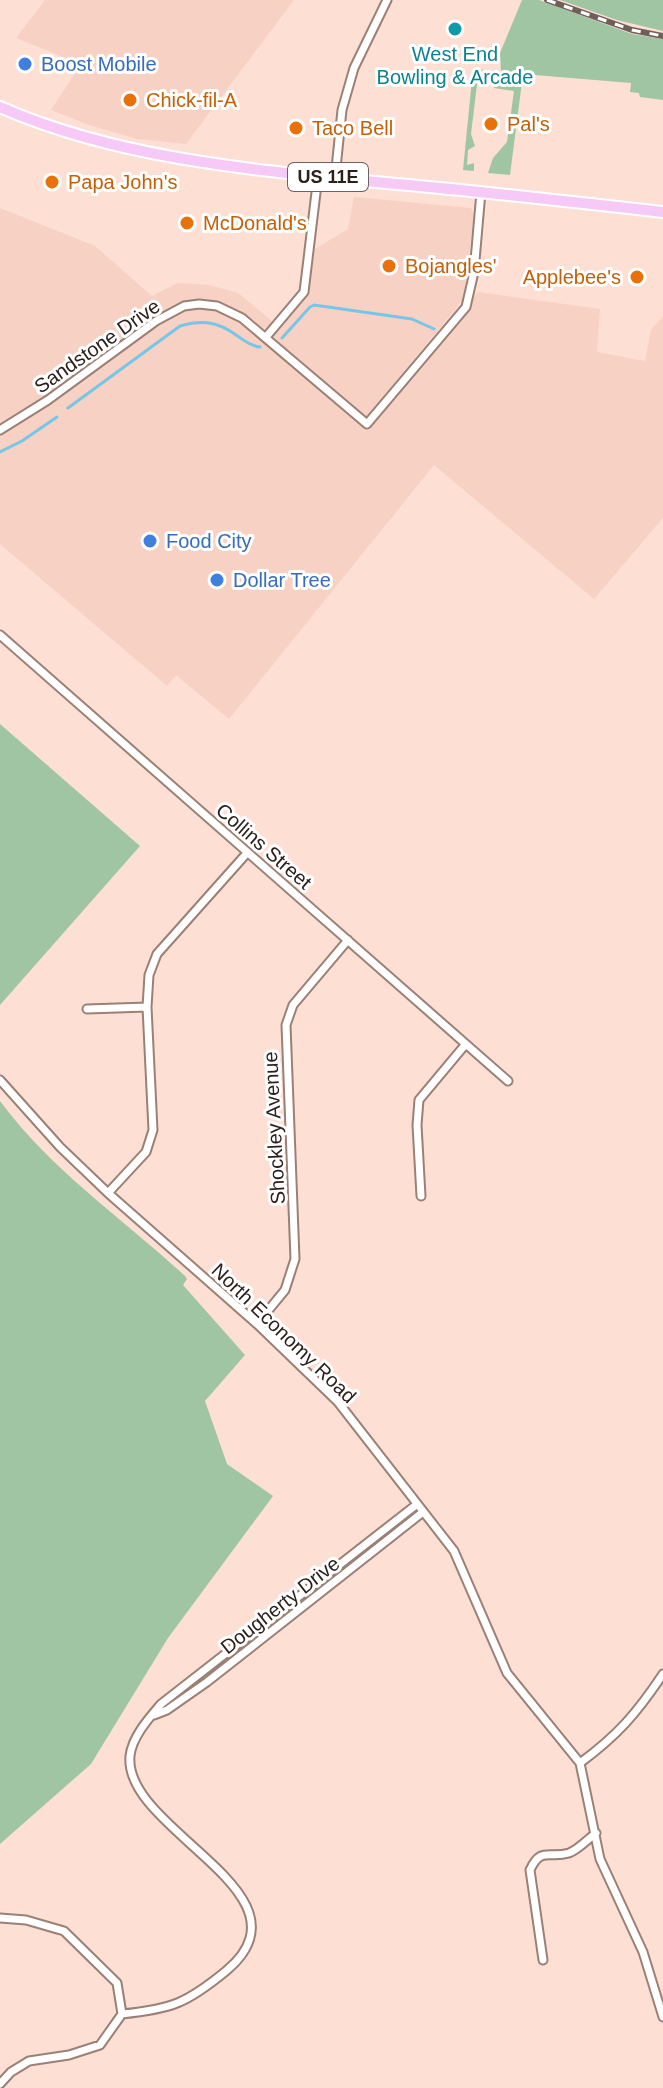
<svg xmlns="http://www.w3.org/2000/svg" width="663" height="2088" font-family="Arial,sans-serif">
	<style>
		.built { fill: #f7d1c4 }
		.green { fill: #a0c5a2 }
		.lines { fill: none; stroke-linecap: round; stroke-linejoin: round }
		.stream { stroke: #77c6e8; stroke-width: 3 }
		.street-casing { stroke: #9b8076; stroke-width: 11 }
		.primary-casing { stroke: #fff; stroke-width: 14 }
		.street { stroke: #fff; stroke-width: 7 }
		.primary { stroke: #f7c9f7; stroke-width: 10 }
		.rail-casing { stroke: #705f59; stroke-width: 6 }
		.rail { stroke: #fff; stroke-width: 3; stroke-dasharray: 9; stroke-linecap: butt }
		.culture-dot { fill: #0f9aa8; stroke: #fff; stroke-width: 3 }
		.shop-dot { fill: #3f7fe0; stroke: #fff; stroke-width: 3 }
		.food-dot { fill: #e8710a; stroke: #fff; stroke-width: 3 }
		.labels { text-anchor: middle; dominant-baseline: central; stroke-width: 6; stroke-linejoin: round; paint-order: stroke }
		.shield { fill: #fff; stroke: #6b6360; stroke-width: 2 }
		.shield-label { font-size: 18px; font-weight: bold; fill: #2b201c }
		.culture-label { font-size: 20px; fill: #0d838f; stroke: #fff }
		.shop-label { font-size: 20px; fill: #366cbe; stroke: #fff; text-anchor: start }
		.food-label { font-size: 20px; fill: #c56008; stroke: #fff; text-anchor: start }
		.street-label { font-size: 20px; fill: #2b201c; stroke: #fff }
	</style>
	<rect width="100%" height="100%" fill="#fddfd4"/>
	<path class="built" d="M45 0H294L186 144 137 139 89 125 51 110 81 64 16 38Z
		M354 197 471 208 474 215 463 300 371 411 374 415 478 292 600 309 597 352 645 361 651 330 663 316V518L594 599 434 465 229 719 176 675 167 686 0 544V208L95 246 152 296 178 283 209 285 238 293 277 325 304 292 310 252 348 229Z"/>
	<path class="green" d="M522 0H539L632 34 663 39V100L640 97 639 93 630 92 631 83 523 74 510 175 488 173 493 158 507 142 514 91 494 88 495 78 478 76 471 134 475 146 468 150 467 165 474 163V171L463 170 473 69 501 71 500 53Z
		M560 0H663V31L617 20Z
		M0 724 140 846 0 1005Z
		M0 1101C53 1172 121 1217 185 1276L187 1279 183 1285 245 1355 205 1401 227 1464 273 1496 168 1638 91 1764 0 1844Z"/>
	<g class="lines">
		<path class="stream" d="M282 338 310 307 314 305 412 319 434 329
			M68 408 180 326C202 320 217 321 236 335 244 340 250 346 260 347
			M0 452 22 441 57 417"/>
		<g class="street-casing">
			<path id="street" d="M335 178 342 110 354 68 387 0
				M266 337 304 292 318 176
				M0 430 48 400 156 321 184 306 199 304 217 306 242 318 367 424 466 307 474 272 481 192
				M0 635 508 1081
				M87 1009 147 1007
				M0 1080 60 1147 108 1193 257 1324 338 1402 454 1551 507 1673 580 1763 600 1859 643 1952 663 2017
				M108 1193 146 1152 153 1130 147 1007 149 975 157 954 247 853
				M421 1196 417 1125 419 1100 465 1045
				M257 1324 285 1290 295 1259 286 1025 293 1005 348 940
				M154 1715 167 1710 207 1682 423 1512
				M580 1763C618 1735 637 1713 663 1674
				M0 1918 26 1920 64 1931 117 1983 122 2014
				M543 1960 530 1870C541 1846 549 1859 569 1853 578 1850 588 1839 596 1833
				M0 2084 11 2072 29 2061 69 2055 100 2045 122 2014C172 2009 187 2003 226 1971 320 1893 123 1831 130 1756 132 1737 149 1718 161 1704L416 1505"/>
		</g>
		<g class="primary-casing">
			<path id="primary" d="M0 107C123 161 265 171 397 184 486 192 575 202 663 212"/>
		</g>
		<use href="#street" class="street"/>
		<use href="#primary" class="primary"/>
		<g class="rail-casing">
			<path id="rail" d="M547 0 632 30 663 36"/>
		</g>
		<use href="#rail" class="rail"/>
	</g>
	<circle class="culture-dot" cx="455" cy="29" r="8"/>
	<g class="shop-dot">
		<circle cx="25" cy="64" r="8"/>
		<circle cx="150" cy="541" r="8"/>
		<circle cx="217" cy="580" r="8"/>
	</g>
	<g class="food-dot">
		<circle cx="130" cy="100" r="8"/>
		<circle cx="491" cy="124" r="8"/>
		<circle cx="296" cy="128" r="8"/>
		<circle cx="52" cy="182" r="8"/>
		<circle cx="187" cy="223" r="8"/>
		<circle cx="389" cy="266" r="8"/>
		<circle cx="637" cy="277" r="8"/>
	</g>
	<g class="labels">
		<rect class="shield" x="288" y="163" width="80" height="28" rx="6"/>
		<g class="shield-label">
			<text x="328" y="177">US 11E</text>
		</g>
		<g class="culture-label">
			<text x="455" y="54">West End<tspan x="455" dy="23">Bowling &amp; Arcade</tspan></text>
		</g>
		<g class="shop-label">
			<text x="41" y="64">Boost Mobile</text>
			<text x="166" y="541">Food City</text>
			<text x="233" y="580">Dollar Tree</text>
		</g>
		<g class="food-label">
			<text x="146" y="100">Chick-fil-A</text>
			<text x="507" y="124">Pal's</text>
			<text x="312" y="128">Taco Bell</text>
			<text x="68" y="182">Papa John's</text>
			<text x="203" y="223">McDonald's</text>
			<text x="405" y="266">Bojangles'</text>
			<text x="621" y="277" text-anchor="end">Applebee's</text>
		</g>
		<g class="street-label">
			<text transform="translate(97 346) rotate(-35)">Sandstone Drive</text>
			<text transform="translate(264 846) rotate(41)">Collins Street</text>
			<text transform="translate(274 1128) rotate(-93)">Shockley Avenue</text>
			<text transform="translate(284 1333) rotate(44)">North Economy Road</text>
			<text transform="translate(280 1605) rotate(-38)">Dougherty Drive</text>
		</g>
	</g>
</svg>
